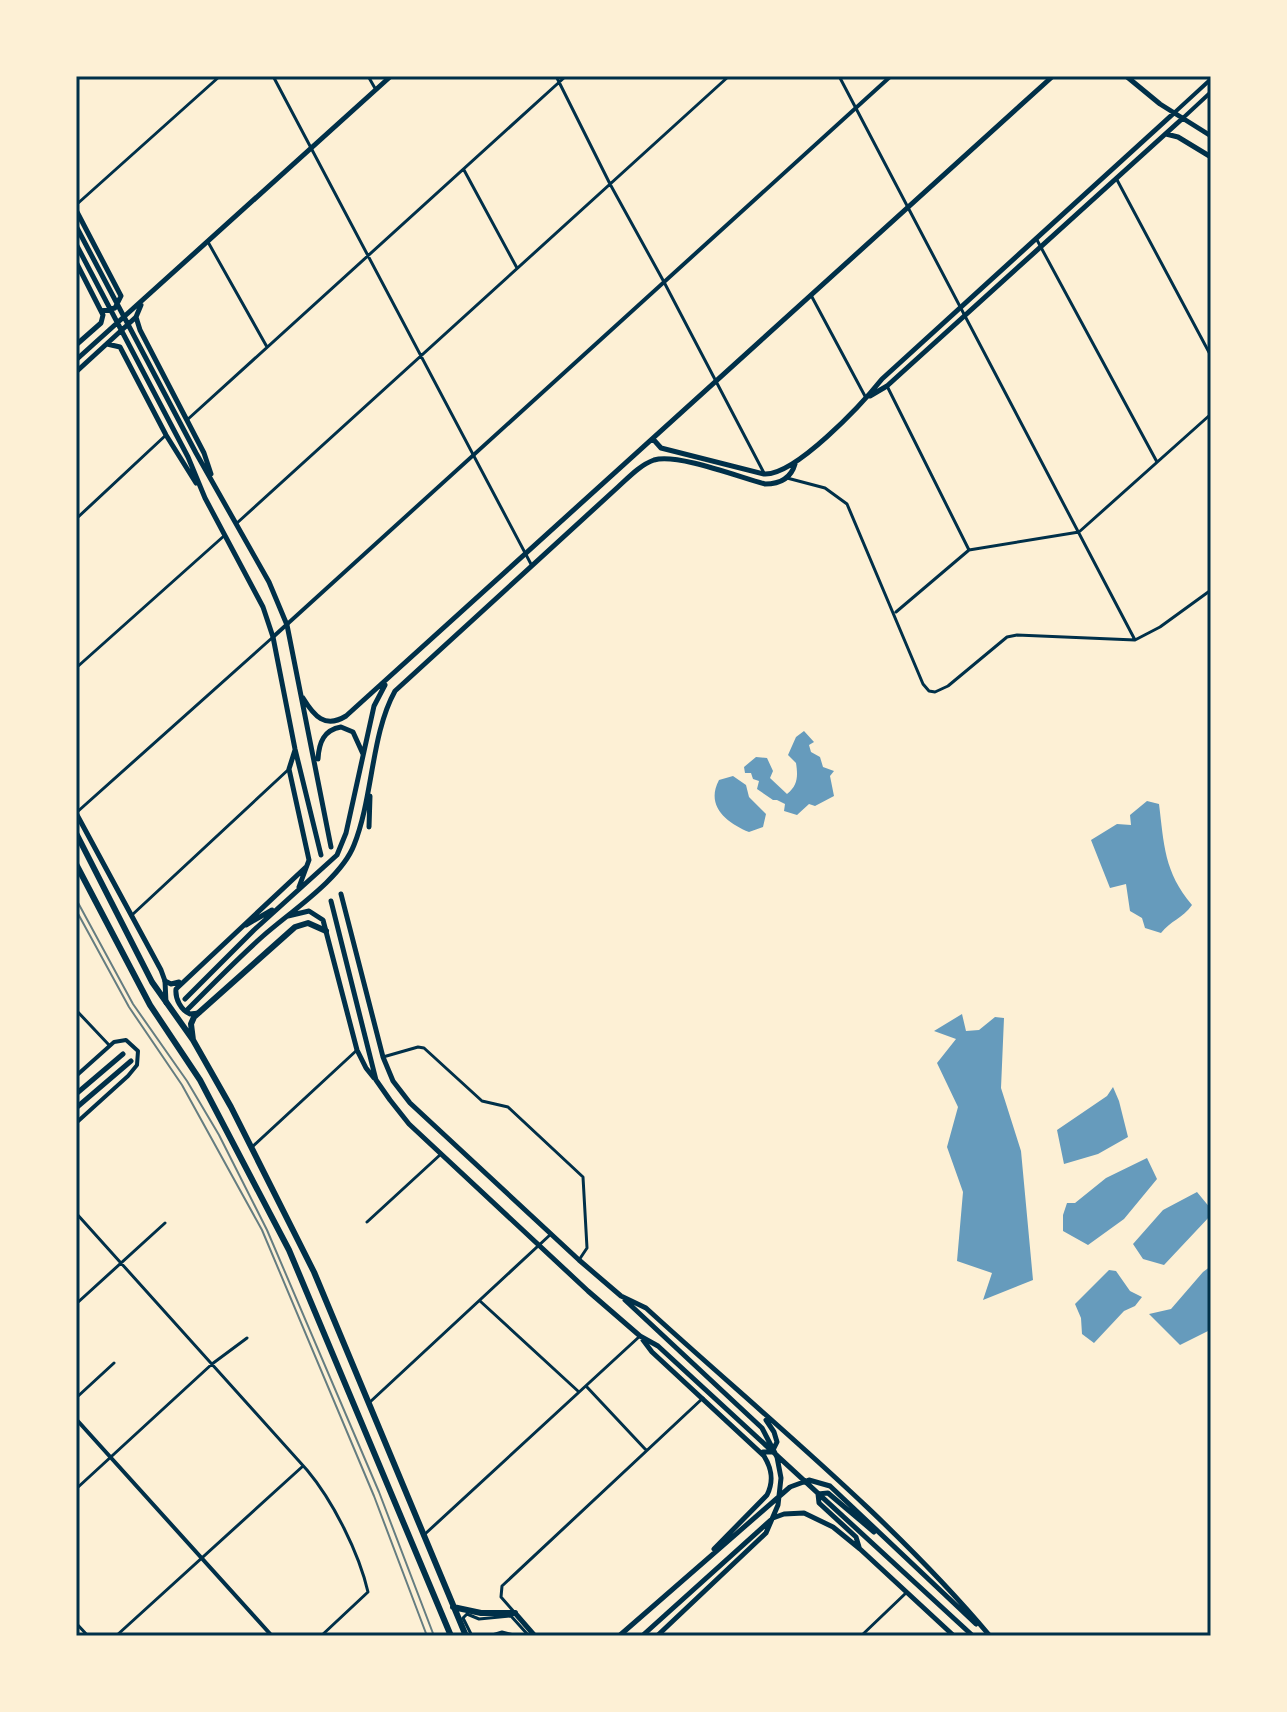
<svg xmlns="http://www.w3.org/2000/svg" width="1287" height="1712" font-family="Poppins,sans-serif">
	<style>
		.water { fill: #669bbc }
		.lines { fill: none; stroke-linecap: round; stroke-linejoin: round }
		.pedestrian { stroke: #003049; stroke-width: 3 }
		.minor { stroke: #003049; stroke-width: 3 }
		.tertiary { stroke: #003049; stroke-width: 4 }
		.secondary { stroke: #003049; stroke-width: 5 }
		.primary { stroke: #003049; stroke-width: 5 }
		.trunk { stroke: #003049; stroke-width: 6 }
		.tram { stroke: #657d81; stroke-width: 2 }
		.rail { stroke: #657d81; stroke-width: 2 }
		.neatline { fill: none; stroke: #003049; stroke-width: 3 }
	</style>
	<rect width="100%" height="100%" fill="#fdf0d5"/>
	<path class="water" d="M804 731 814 742 809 745 811 752 820 757 823 767 834 771 830 776 834 796 815 806 809 804 797 815 784 811 785 804 777 800H773L757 789 759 781 753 779 751 773H745L744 767 756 757 767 758 773 771 770 778 787 794C798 785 798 776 796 763L788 755 796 737Z
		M733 776 746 785 749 797 766 814 763 827 749 832C727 823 705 806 719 780Z
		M1147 801 1159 804C1164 844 1164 872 1192 905 1183 918 1170 921 1161 933L1145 928 1142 918 1130 911 1126 884 1110 888 1091 840 1117 824 1131 825 1130 815Z
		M962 1014 966 1031 979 1030 995 1017 1004 1018 1001 1088 1021 1151 1033 1280 983 1300 992 1273 957 1261 963 1192 947 1147 958 1107 937 1063 956 1039 934 1031Z
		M1113 1087 1119 1101 1128 1137 1098 1154 1064 1164 1057 1130 1107 1096Z
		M1147 1158 1157 1179 1124 1219 1088 1245 1063 1231V1215L1067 1203H1075L1106 1178Z
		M1197 1192 1211 1209V1215L1164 1265 1143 1259 1133 1244 1163 1210Z
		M1211 1266V1321L1208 1331 1180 1345 1149 1314 1171 1309 1203 1272Z
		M1109 1270 1116 1271 1130 1291 1142 1297 1135 1306 1124 1311 1094 1343 1082 1334 1081 1318 1075 1304Z"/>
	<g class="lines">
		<path class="pedestrian" d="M472 1636 463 1618 467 1614 479 1619 511 1616 529 1636
			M489 1636 502 1632 518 1636"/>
		<path class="minor" d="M273 76 532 566
			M368 76 376 90
			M556 76 610 184 664 282 764 473
			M839 76 1135 640
			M464 170 517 268
			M1116 178 1211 356
			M76 205 220 76
			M1037 240 1157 462
			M208 242 267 347
			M812 297 866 398
			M887 386 969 550
			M187 420 566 76
			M787 478 825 488 847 504 923 684 929 691 935 692 948 686 1007 637 1017 635 1135 640 1160 627 1211 590
			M76 519 166 435
			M237 523 729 76
			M896 612 969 550 1079 532 1211 414
			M76 668 225 535
			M76 813 273 637
			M132 915 289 769
			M76 1010 109 1045
			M383 1057 418 1047 424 1048 482 1101 508 1107 583 1177 587 1248 579 1260
			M251 1148 357 1050
			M76 1213 307 1470C333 1501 359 1553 368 1592L321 1636
			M367 1222 441 1154
			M480 1301 579 1392
			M76 1304 165 1223
			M586 1386 646 1450
			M76 1398 114 1363
			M370 1402 551 1234
			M76 1489 212 1364 247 1338
			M425 1534 640 1336
			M515 1613 501 1597 502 1586 703 1398
			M76 1623 88 1636
			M116 1636 303 1466
			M861 1636 907 1592"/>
		<path class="tertiary" d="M1174 113 1211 79
			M1183 118 1211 92
			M273 637 891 76
			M76 1076 114 1042 126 1040 138 1051 137 1065 128 1076 76 1123
			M76 1419 272 1636"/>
		<path class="secondary" d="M76 813 161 970 165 981 166 1003"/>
		<path class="primary" d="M1126 76 1160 104 1211 136
			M1166 134 1178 137 1211 157
			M76 210 121 296 115 308 102 311
			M76 226 196 453 269 582 287 625 331 847
			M76 244 188 457 205 498 263 607 273 637 295 749 321 855
			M76 262 103 315 101 323 76 345
			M136 317 140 330 204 453 211 474
			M107 344 120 347 166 435 196 483
			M76 360 391 76
			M76 372 136 317 141 305
			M870 396 887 386 1183 118
			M653 439 661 448 764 474C795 476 862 404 882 379L1174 113
			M303 698C314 716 325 729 346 716L1053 76
			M295 750 289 769 309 860 299 887
			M318 759C319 742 324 730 341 727L353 732 363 754
			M369 827 370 796
			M341 894 383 1057 393 1081 410 1103 579 1260 621 1296 646 1308C763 1415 888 1515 990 1636
			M331 901 376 1080 390 1100 409 1124 588 1291 640 1336 658 1346 973 1636
			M288 916 309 911 323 920 357 1050 366 1068 374 1078
			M246 925 272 910
			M165 981 171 984 179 982
			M185 999 254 930 337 855 346 833 374 706 385 685
			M188 1009C213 984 237 959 263 936 290 912 341 879 354 845 373 798 371 734 395 691L618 487C629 477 640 465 654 460 677 453 739 477 765 484 780 484 791 478 795 464
			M199 1013 190 1014C181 1010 175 999 176 989L306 867
			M76 1094 123 1054
			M76 1108 131 1061
			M625 1300 762 1428 777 1457 781 1478 778 1505 766 1533 657 1636
			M643 1340 652 1352 764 1456C772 1469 774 1481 767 1495L714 1549
			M763 1452H772L777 1442 774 1432 766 1420
			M859 1547 856 1537 819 1503 818 1494 828 1493 874 1532
			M515 1613 535 1636
			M619 1636 790 1487 809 1480 830 1486 976 1624
			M642 1636 773 1518 784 1514 804 1513 833 1527 860 1549 954 1636"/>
		<path class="trunk" d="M76 833 152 982 193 1040 231 1107 314 1272 466 1636
			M76 864 150 1005 200 1080 289 1250 451 1636
			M193 1040 191 1024 194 1017 295 927 308 923 326 931
			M453 1607 481 1613H515"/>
		<path class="tram" d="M76 910 129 1007 182 1085 262 1230 374 1496 427 1636"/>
		<path class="rail" d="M76 899 133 1004 187 1081 219 1135 267 1230 379 1492 434 1636"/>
	</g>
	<rect width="1287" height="1712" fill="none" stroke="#fdf0d5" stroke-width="156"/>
	<rect x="78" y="78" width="1131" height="1556" class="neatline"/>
</svg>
